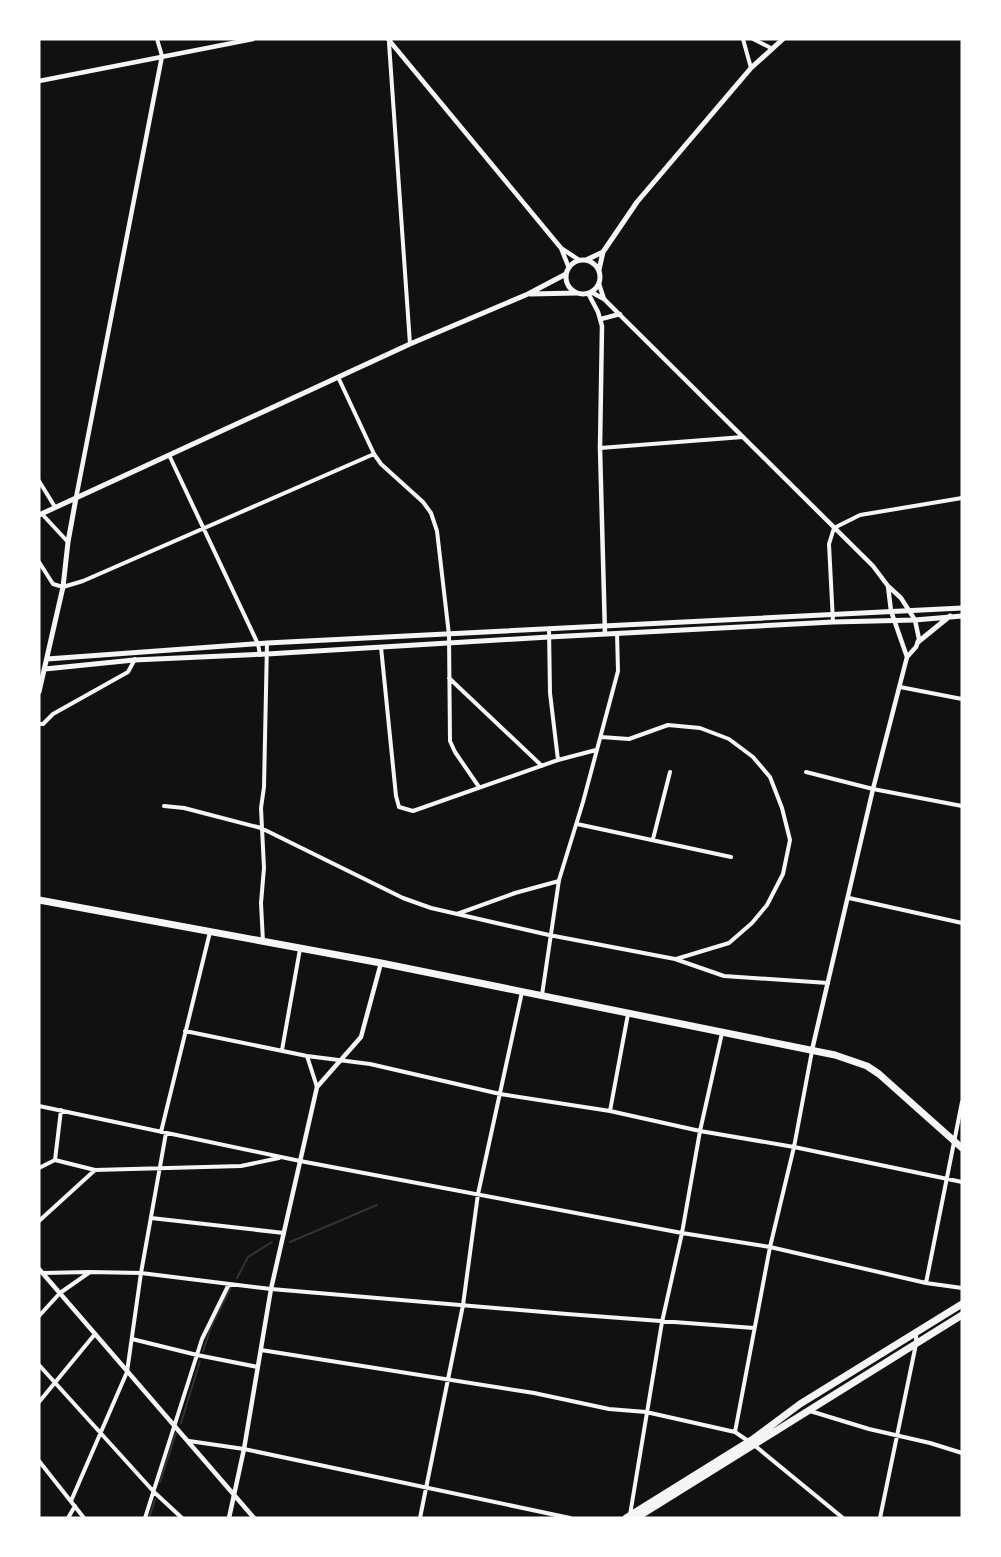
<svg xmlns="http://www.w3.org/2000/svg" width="1001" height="1557" font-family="'Exo 2',sans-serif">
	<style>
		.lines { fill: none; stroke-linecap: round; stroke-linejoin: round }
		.stream { stroke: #333; stroke-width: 2 }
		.minor { stroke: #f5f5f5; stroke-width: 4 }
		.tertiary { stroke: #f5f5f5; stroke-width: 4.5 }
		.secondary { stroke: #f5f5f5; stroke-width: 5 }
		.trunk { stroke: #f5f5f5; stroke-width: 7 }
	</style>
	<rect width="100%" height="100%" fill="#111"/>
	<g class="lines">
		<path class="stream" d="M290 1242 377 1205
			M237 1278 248 1257 272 1242
			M203 1351 211 1327 231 1287
			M181 1423 200 1361
			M160 1482 176 1433
			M149 1518 155 1500"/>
		<path class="minor" d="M157 39 162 56
			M743 39 751 68
			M753 39 771 48
			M389 43 410 344
			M338 377 374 454 381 464 423 502 431 513 437 531 449 635 450 741 455 752 479 787
			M600 448 743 437
			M169 455 258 644 260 655
			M39 481 55 507
			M42 514 67 541
			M39 562 53 584 63 587 83 581 374 454
			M833 622 829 544 834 528 860 515 962 498
			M549 629 550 693 558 760
			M381 647 396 796 399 807 413 811 558 760 596 750
			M449 678 542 766
			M900 687 962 699
			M39 724H43L53 714 128 672 135 659
			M601 737 629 739 668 725 700 728 729 739 753 757 770 777 782 808 790 840 783 874 767 905 752 923 729 943 676 959
			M806 772 873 789 962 806
			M164 806 184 808 261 828 403 898 431 908 549 935 675 959 724 976 828 983
			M577 824 731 857
			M653 839 670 772
			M849 898 962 923
			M457 914 515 893 559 881
			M263 942 261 903 264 868 261 808 264 787 267 643
			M542 995 559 880 583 802 618 671 617 633
			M185 1031 307 1056 370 1064 500 1094 610 1111 700 1131 794 1147 962 1182
			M282 1050 300 949
			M812 1051 794 1147 770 1247 735 1432 754 1445 843 1518
			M307 1056 317 1087
			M39 1106 300 1161 682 1233 770 1247 926 1283 962 1288
			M61 1110 55 1160 95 1170
			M610 1111 628 1014
			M161 1132 210 932
			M39 1168 55 1160
			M151 1218 284 1233
			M39 1221 95 1170 241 1166 279 1158
			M43 1273 89 1272
			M926 1283 962 1102
			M39 1316 60 1293 90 1272 141 1273 271 1289 567 1314 754 1328
			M132 1339 197 1355 258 1367
			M261 1350 534 1393 609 1409 646 1412 735 1432
			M39 1365 154 1492 182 1518
			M39 1402 95 1334
			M810 1411 869 1429 930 1443 962 1453
			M189 1441 244 1449 570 1518
			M39 1461 84 1518
			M71 1501 127 1372 141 1273 166 1133
			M630 1515 662 1322 682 1233 700 1131 722 1033
			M68 1518 75 1506
			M145 1518 202 1339 229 1284
			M420 1518 463 1305 478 1194 522 992
			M880 1518 916 1344V1333"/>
		<path class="tertiary" d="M388 39 561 248 579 260
			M39 81 253 39
			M561 248 569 268
			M599 284 604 299
			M591 292 604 299 623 318 873 566 888 586 901 598 915 620 919 639 916 647 907 657 873 789 812 1050
			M588 293 598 312 602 326 600 448 605 634
			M601 319 620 314
			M76 498 162 56
			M888 586 891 611 907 657
			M39 1269 254 1518
			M229 1518 244 1449 271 1289 317 1087 361 1037 381 963"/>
		<path class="secondary" d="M586 260 603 252
			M566 277a17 17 0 1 1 34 0a17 17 0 1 1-34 0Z
			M599 270 603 252 637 202 751 68 783 39
			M530 294 577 293
			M39 515 410 344 528 294 566 274
			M918 642 950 616
			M47 659 267 643 962 608
			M45 669 134 660 267 654 549 637 833 622 915 620 962 616
			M39 692 63 587 68 542 76 498"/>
		<path class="trunk" d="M39 900 381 963 835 1055 867 1066 879 1074 962 1148
			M626 1518 753 1439 800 1404 962 1304
			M636 1518 962 1315"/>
	</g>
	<rect width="1001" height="1557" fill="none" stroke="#ffffff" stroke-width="81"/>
</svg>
